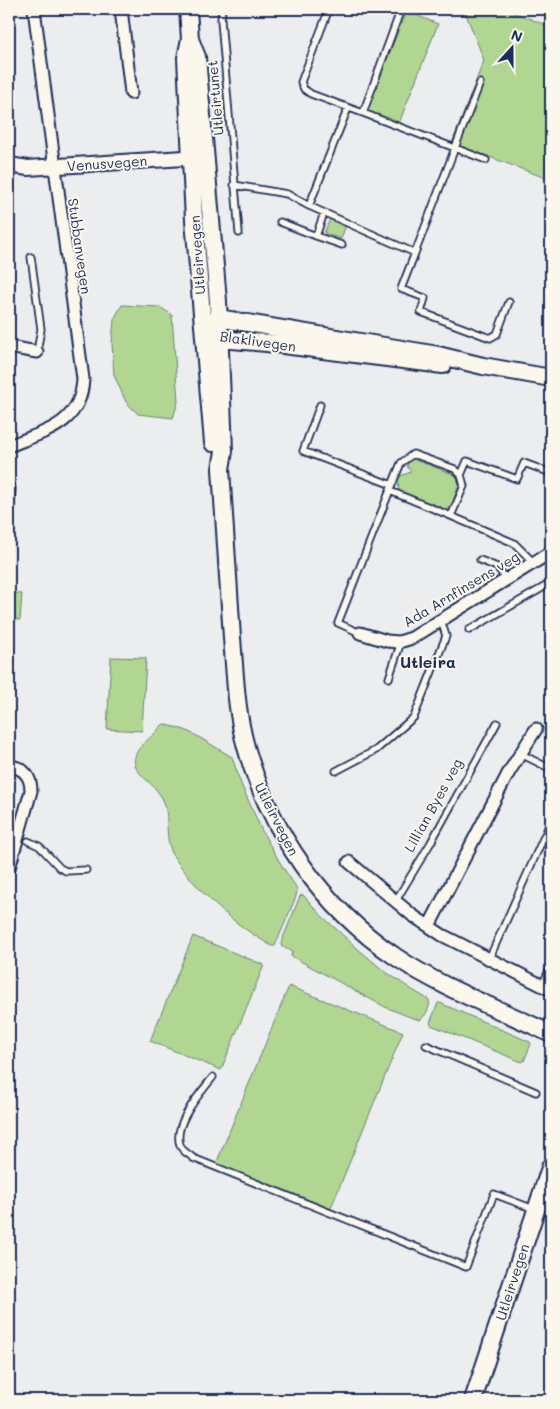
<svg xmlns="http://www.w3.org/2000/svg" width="560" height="1409" font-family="Mali,sans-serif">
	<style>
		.green { fill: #b1d691; stroke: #668278 }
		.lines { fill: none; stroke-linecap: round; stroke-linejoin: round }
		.service-casing { stroke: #1b2f5e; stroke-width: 9 }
		.minor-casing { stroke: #1b2f5e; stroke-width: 15 }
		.tertiary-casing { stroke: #1b2f5e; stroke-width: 18 }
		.secondary-casing { stroke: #1b2f5e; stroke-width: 20 }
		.service { stroke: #fbf7ec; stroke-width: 5.5 }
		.minor { stroke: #fbf7ec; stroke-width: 11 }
		.tertiary { stroke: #fbf7ec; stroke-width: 14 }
		.secondary { stroke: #fbf7ec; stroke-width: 16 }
		.labels { text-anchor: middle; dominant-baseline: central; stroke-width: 4; stroke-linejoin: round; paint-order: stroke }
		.street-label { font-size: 14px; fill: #1b2f5e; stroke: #fbf7ec }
		.quarter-label { font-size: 16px; font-weight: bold; fill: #1b2f5e; stroke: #fbf7ec }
	</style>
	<rect width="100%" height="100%" fill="#ecedee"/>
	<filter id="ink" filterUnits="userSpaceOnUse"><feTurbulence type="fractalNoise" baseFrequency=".02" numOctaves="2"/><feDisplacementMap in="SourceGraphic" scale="10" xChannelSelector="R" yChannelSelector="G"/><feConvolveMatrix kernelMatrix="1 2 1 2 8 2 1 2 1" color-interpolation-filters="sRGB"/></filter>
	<g filter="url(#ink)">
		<path class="green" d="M464 9H505L551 27V180L452 143 484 60Z
			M406 11 438 24 399 123 367 111Z
			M330 219 346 225 341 239 324 233Z
			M122 305 160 307 172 315 178 402 173 418 138 414 126 402 114 375 112 343 114 319Z
			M410 458 456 475 459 484 451 507 446 510 399 492 398 481 400 476 411 472 407 466Z
			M9 593 22 594 20 620 9 619Z
			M111 657 146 658 142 731 107 729Z
			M164 724 185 730 197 736 232 757 241 784 262 831 282 866 296 887 297 892 295 899 275 946H272C230 922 199 893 171 853 171 847 168 843 168 838 166 824 169 809 161 796 155 786 145 780 138 771 127 756 144 743 153 735 157 732 159 727 164 724Z
			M303 895 322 916 358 949 383 970 411 989 429 1000C431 1006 426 1016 420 1020L410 1017 385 1007 291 956 292 951 282 947 281 943 300 896Z
			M193 936 264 965 221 1070 150 1041Z
			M289 986 403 1032 330 1210 216 1164Z
			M438 1003H440L530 1042 531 1044 524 1061 522 1062 431 1025 430 1023Z"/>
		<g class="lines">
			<g class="service-casing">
				<path id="service" d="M222 9 221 20 239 233
					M329 9 301 82 304 89 311 94 363 113
					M401 9 363 113 455 148 480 83
					M234 185 287 194 309 206 348 108
					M309 206 415 253 401 289 425 298 421 312 490 338 497 334 509 302
					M280 222 316 236 324 213
					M316 236 342 245
					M415 253 455 148 486 160
					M31 257 41 329 37 352
					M320 405 303 451 392 485 338 623 360 633
					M461 475 467 461 517 479 524 463 551 473
					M9 483 12 488 10 522
					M390 491 451 516 464 486 461 475 455 469 413 454 401 463 392 485
					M451 516 514 543 534 563
					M480 560 497 567 507 580
					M469 630 551 583
					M389 678 399 648V642
					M521 754 551 769
					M336 771 376 750 414 717 446 636 441 620
					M28 841 39 846 44 851 60 868 66 871 86 870
					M395 902 430 844 497 723
					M489 959 551 821
					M542 986 551 966
					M426 1045 536 1092
					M213 1077C201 1092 167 1130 183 1150 186 1153 190 1155 193 1158L466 1267 494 1194 534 1209"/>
			</g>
			<g class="minor-casing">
				<path id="minor" d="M121 9 131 93
					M9 347 37 352
					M9 446C45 431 81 425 83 379L34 9
					M360 633 387 641 399 642 412 638 551 552
					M9 766C24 767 31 777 31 791L9 868
					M349 862 412 915 442 935 551 990
					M429 926 509 772 536 729"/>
			</g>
			<g class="tertiary-casing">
				<path id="tertiary" d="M9 165 28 168 43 167 200 157"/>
			</g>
			<g class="secondary-casing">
				<path id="secondary" d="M188 9 190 39 186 58 194 220 213 443
					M190 39 197 57 218 301 224 451 221 469C225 525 228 582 232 638 235 674 236 712 246 747 270 832 322 907 396 957 443 989 500 1009 551 1034
					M210 323 218 318 438 355 483 366 551 378
					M211 333 219 339 267 343 443 365
					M473 1400 551 1165"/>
			</g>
			<use href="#service" class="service"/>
			<use href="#minor" class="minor"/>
			<use href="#tertiary" class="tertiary"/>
			<use href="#secondary" class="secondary"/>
		</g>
	</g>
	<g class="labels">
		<g class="street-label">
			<text transform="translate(215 98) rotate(-95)">Utleirtunet</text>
			<text transform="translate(107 163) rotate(-4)">Venusvegen</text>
			<text transform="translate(80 246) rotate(82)">Stubbanvegen</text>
			<text transform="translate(197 255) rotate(-94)">Utleirvegen</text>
			<text transform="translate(258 341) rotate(8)">Blaklivegen</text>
			<text transform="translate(461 589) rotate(-31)">Ada Arnfinsens veg</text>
			<text transform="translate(433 805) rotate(-61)">Lillian Byes veg</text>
			<text transform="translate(277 819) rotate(63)">Utleirvegen</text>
			<text transform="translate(512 1282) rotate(-72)">Utleirvegen</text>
		</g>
		<g class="quarter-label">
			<text x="428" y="661">Utleira</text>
		</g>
	</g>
	<rect width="560" height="1409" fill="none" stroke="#fbf7ec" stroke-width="30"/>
	<rect x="15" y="15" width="530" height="1379" fill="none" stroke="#1b2f5e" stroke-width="2" filter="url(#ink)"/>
	<g transform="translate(512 48) rotate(21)" stroke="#fbf7ec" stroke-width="4" paint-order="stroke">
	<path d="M0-4L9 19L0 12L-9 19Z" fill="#1b2f5e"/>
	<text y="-8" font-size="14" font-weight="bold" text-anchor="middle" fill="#1b2f5e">N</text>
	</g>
</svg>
